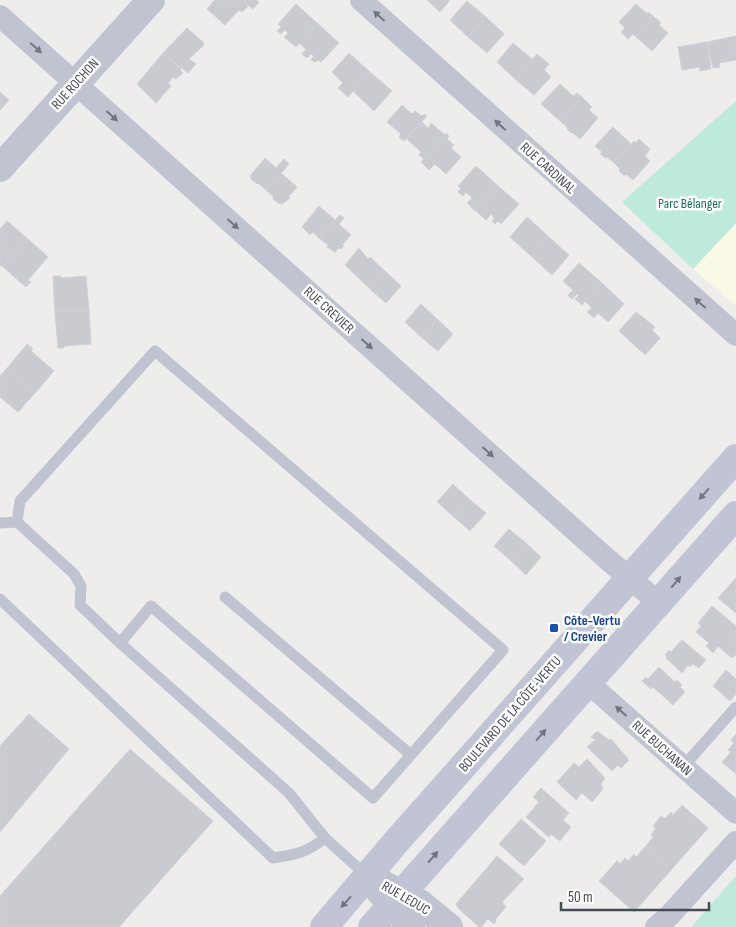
<svg xmlns="http://www.w3.org/2000/svg" width="736" height="927" font-family="'Sofia Sans Condensed',sans-serif">
	<style>
		.commercial { fill: #f9f9e5 }
		.green { fill: #bdeada }
		.building { fill: #cacad1; stroke: #d0d0d7 }
		.lines { fill: none; stroke-linecap: round; stroke-linejoin: round }
		.service { stroke: #c0c4d0; stroke-width: 11 }
		.minor { stroke: #c0c4d0; stroke-width: 22 }
		.tertiary { stroke: #c0c4d0; stroke-width: 28 }
		.secondary { stroke: #c0c4d4; stroke-width: 28 }
		.oneway { fill: #717582 }
		.oneway2 { fill: #717583 }
		.transit-dot { fill: #1a4fb4; stroke: #fff; stroke-width: 2 }
		.labels { text-anchor: middle; dominant-baseline: central; stroke-width: 5; stroke-linejoin: round; paint-order: stroke }
		.street-label { font-size: 14px; fill: #464b58; stroke: #fff }
		.park-label { font-size: 14px; fill: #1d725e; stroke: #fff }
		.transit-label { font-size: 14px; font-weight: bold; fill: #164399; stroke: #fff; text-anchor: start }
	</style>
	<rect width="100%" height="100%" fill="#efedec"/>
	<path class="commercial" d="M736 223V306L693 269Z"/>
	<path class="green" d="M736 101V223L693 269 622 202Z
		M736 876V927H691Z"/>
	<path class="building" d="M215 0H242L248 6 242 12 239 10 225 25 207 9Z
		M242 0H257L259 2 253 9Z
		M427 0H450L440 12Z
		M467 1 486 17 468 37 450 20Z
		M296 4 317 23 296 47 284 37 288 33 285 30 281 34 277 31 281 27 278 24Z
		M636 4 647 14 648 12 653 16 636 37 633 34 628 39 621 32 625 28 619 22Z
		M653 16 661 23 659 25 668 33 652 51 636 37Z
		M486 17 504 34 487 53 468 37Z
		M317 23 339 43 321 62 318 60 315 62 311 60 314 56 311 54 307 58 302 54 306 49 299 43Z
		M187 28 203 42 204 45 189 59 196 64 188 73 163 53Z
		M736 36V60L719 63 720 67 713 68 707 42Z
		M707 42 711 69 700 71 699 67 682 70 678 47Z
		M513 43 533 60 515 79 497 62Z
		M163 53 181 69 180 70 183 73 176 79 173 77 168 83 171 86 156 103 137 84Z
		M349 53 370 72 348 97 338 88 343 83 332 72Z
		M537 54 549 64 544 70 551 77 534 95 515 79Z
		M370 72 392 91 374 111 353 91Z
		M560 84 573 96 577 93 582 97 560 121 541 104Z
		M0 92 9 100 0 110Z
		M582 97 592 107 589 110 598 118 580 139 572 132 571 133 567 129 568 128 560 121Z
		M402 105 412 114 415 111 422 116 424 114 427 116 404 141 399 137 401 134 387 122Z
		M422 122 428 128 431 123 445 135 424 159 419 155 421 152 407 139Z
		M613 127 631 144 614 163 607 157 605 158 600 154 602 152 595 146Z
		M446 133 449 136 447 139 454 145 451 148 461 157 446 174 435 164 429 170 421 162Z
		M639 139 650 149 645 156 650 161 633 180 626 174 624 176 619 171 620 169 614 163 634 141 636 143Z
		M265 158 276 168 284 159 289 164 266 190 258 183 257 184 251 179 252 178 250 176Z
		M476 166 497 185 475 211 467 203 472 198 466 192 463 196 458 192 461 188 458 186Z
		M281 173 297 187 289 196 290 198 282 204 280 203 279 204 273 199 274 197 266 190Z
		M497 185 519 204 501 224 498 221 495 224 492 221 494 218 491 214 486 220 475 210Z
		M319 206 335 220 319 238 313 232 310 235 302 227Z
		M340 215 344 218 339 224 351 235 342 245 344 246 341 249 339 248 335 252 327 247 328 245 319 238Z
		M527 217 548 236 531 256 510 237Z
		M7 221 28 239 3 267 0 265V229Z
		M548 236 569 255 552 275 531 256Z
		M28 239 48 257 28 280 31 282 26 287 3 267Z
		M359 248 368 259 370 257 386 272 370 289 345 265Z
		M579 263 602 283 582 305 575 299 579 295 577 294 572 299 568 295 573 290 563 281Z
		M386 272 401 286 386 303 370 289Z
		M53 276H61V278L86 276 89 310 55 312Z
		M602 283 624 304 608 322 598 313 594 318 587 312 592 308 585 301Z
		M421 304 437 319 421 337 405 322Z
		M89 310 91 344 64 346V348H58L55 312Z
		M636 312 655 327 652 330 660 338 645 355 619 331Z
		M437 319 453 334 438 351 421 337Z
		M27 344 33 349 31 351 54 371 36 392 8 367Z
		M8 367 36 392 18 412 0 397V376Z
		M453 484 469 499 454 517 437 502Z
		M469 499 486 513 470 531 454 517Z
		M509 529 526 543 510 560 494 546Z
		M526 543 541 557 526 575 510 560Z
		M736 578V613L718 598Z
		M712 606 736 626V655L732 658 718 646 713 653 706 646 709 643 696 632 701 626 698 623Z
		M682 640 706 660 699 668 693 664 690 667 688 665 682 673 666 658 667 657 665 655 669 650 671 652Z
		M659 667 675 682 677 680 682 685 680 687 685 692 673 705 653 687 651 689 642 681 646 677 648 679Z
		M726 670 736 679V694L730 701 713 686Z
		M29 714 69 749 0 832V746Z
		M597 731 609 740 611 739 629 760 621 768 618 765 612 771 587 747 595 740 591 737Z
		M736 734V774L722 762 731 752 728 750 734 743 731 740Z
		M130 749 213 821 119 927H0V896Z
		M587 759 605 778 601 784 603 789 592 802 582 793 576 800 557 782 574 763 579 767Z
		M541 788 569 813 563 820 571 827 560 841 551 834 549 837 526 817 539 802 533 797Z
		M682 805 708 828 671 870 645 847 653 837 651 835 656 828 653 826 661 816 665 819 671 812 673 815Z
		M521 819 546 841 524 866 499 844Z
		M645 847 671 870 634 912 599 881 617 861 620 864 625 858 628 861 634 854 636 857Z
		M497 856 524 879 502 902 506 907 495 920 496 921 494 924 488 919 481 927H479L458 908 456 904Z"/>
	<g class="lines">
		<path class="service" d="M17 522 20 501 155 351 503 650 373 798 151 606 120 643
			M0 523 17 522 74 574 81 586 80 605 120 643 289 793 325 838 367 876
			M225 597 411 755
			M0 599 273 858C297 854 306 853 325 838
			M683 767 736 707"/>
		<path class="minor" d="M361 0 736 335
			M0 16 607 559 659 603
			M587 682 736 813
			M656 927 669 916 736 842"/>
		<path class="tertiary" d="M0 168 151 0
			M367 876 421 904 449 927
			M376 887 411 927"/>
		<path class="secondary" d="M324 927 396 842 736 458
			M372 927 736 515"/>
	</g>
	<defs><path id="oneway-solid" d="M-6-.8H1V-3.2L6.5 0L1 3.2V.8H-6Z" transform="scale(1.25)"/></defs>
	<g class="oneway">
		<use href="#oneway-solid" transform="translate(379 16) rotate(-138)"/>
		<use href="#oneway-solid" transform="translate(36 48) rotate(42)"/>
		<use href="#oneway-solid" transform="translate(112 116) rotate(42)"/>
		<use href="#oneway-solid" transform="translate(500 125) rotate(-138)"/>
		<use href="#oneway-solid" transform="translate(233 224) rotate(42)"/>
		<use href="#oneway-solid" transform="translate(700 303) rotate(-138)"/>
		<use href="#oneway-solid" transform="translate(367 344) rotate(42)"/>
		<use href="#oneway-solid" transform="translate(488 452) rotate(42)"/>
		<use href="#oneway-solid" transform="translate(621 711) rotate(-138)"/>
	</g>
	<g class="oneway2">
		<use href="#oneway-solid" transform="translate(704 494) rotate(132)"/>
		<use href="#oneway-solid" transform="translate(676 582) rotate(-50)"/>
		<use href="#oneway-solid" transform="translate(541 735) rotate(-49)"/>
		<use href="#oneway-solid" transform="translate(433 857) rotate(-49)"/>
		<use href="#oneway-solid" transform="translate(346 902) rotate(132)"/>
	</g>
	<rect class="transit-dot" x="549" y="623" width="10" height="10" rx="2.5"/>
	<g class="labels">
		<g class="street-label">
			<text transform="translate(75 84) rotate(-48)">RUE ROCHON</text>
			<text transform="translate(548 168) rotate(42)">RUE CARDINAL</text>
			<text transform="translate(329 310) rotate(42)">RUE CREVIER</text>
			<text transform="translate(510 714) rotate(-49)">BOULEVARD DE LA CÔTE-VERTU</text>
			<text transform="translate(662 748) rotate(42)">RUE BUCHANAN</text>
			<text transform="translate(406 898) rotate(30)">RUE LEDUC</text>
		</g>
		<g class="park-label">
			<text x="690" y="203">Parc Bélanger</text>
		</g>
		<g class="transit-label">
			<text x="564" y="620">Côte-Vertu<tspan x="564" dy="16">/ Crevier</tspan></text>
		</g>
	</g>
	<path d="M561 902v8h148v-8" fill="none" stroke="#464b58" stroke-width="2.5"/>
	<text x="568" y="902" font-size="15" fill="#464b58" stroke="#ffffff" stroke-width="4" paint-order="stroke">50 m</text>
</svg>
